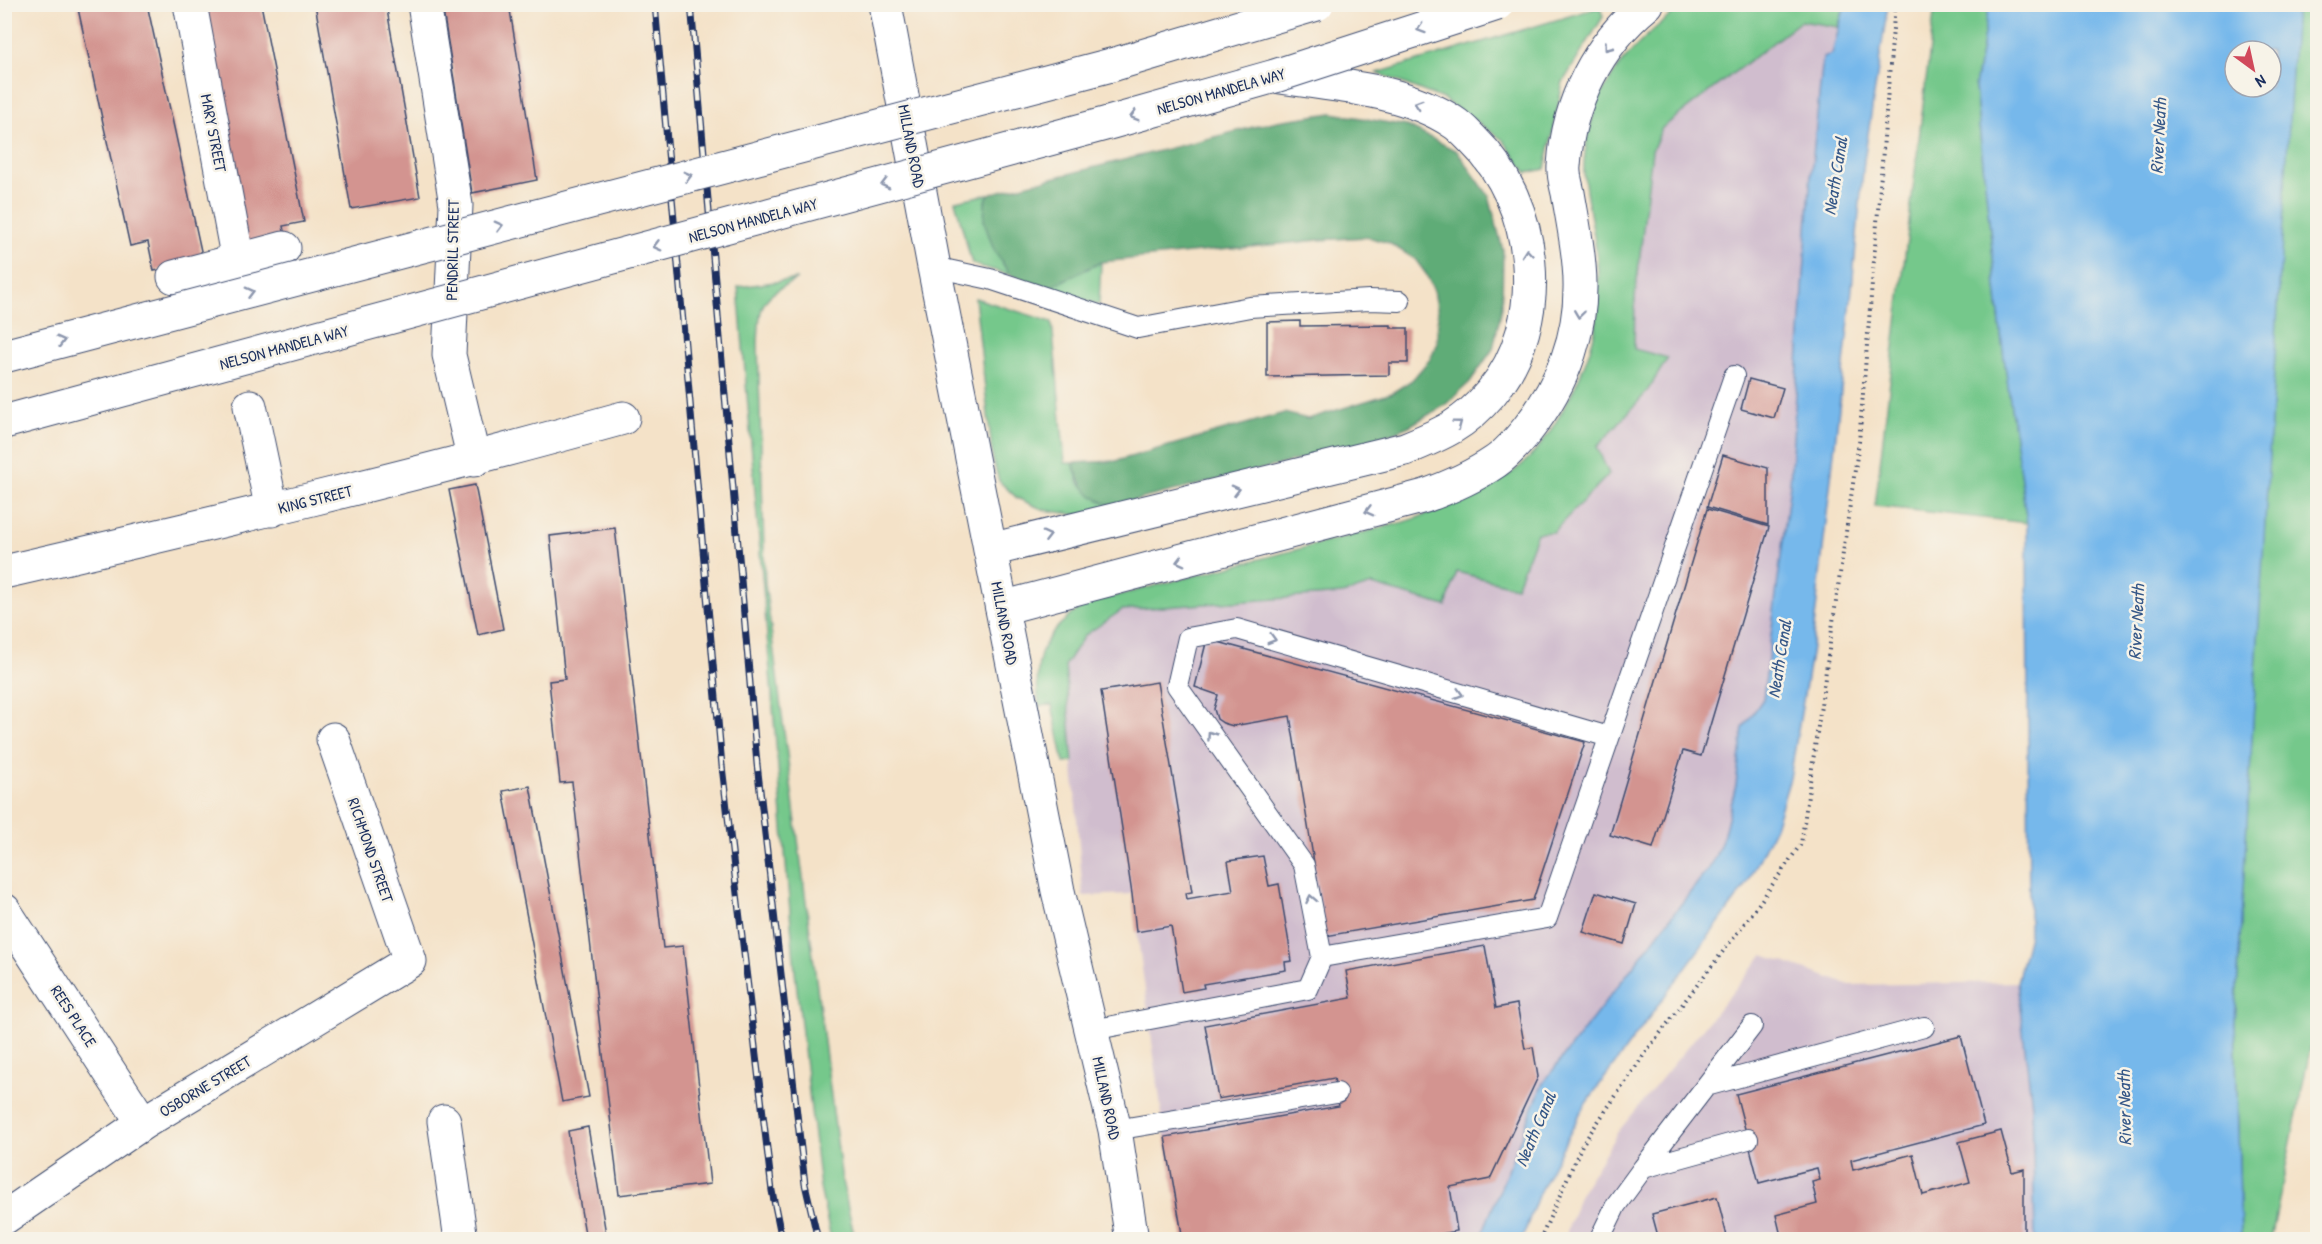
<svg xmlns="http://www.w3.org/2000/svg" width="2322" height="1244" font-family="'Patrick Hand',sans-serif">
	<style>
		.industrial { fill: #d0bdce }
		.green { fill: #74c88b; stroke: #487c74; stroke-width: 1.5 }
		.forest { fill: #5fac77; stroke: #3d6e6a; stroke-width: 1.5 }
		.water { fill: #76b8eb; stroke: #4874a4; stroke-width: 1.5; fill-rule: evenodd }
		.building { fill: #d39490 }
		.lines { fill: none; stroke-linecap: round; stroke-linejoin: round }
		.service-casing { stroke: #3c4a6e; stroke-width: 22 }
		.minor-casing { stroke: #3c4a6e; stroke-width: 35 }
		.primary-casing { stroke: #3c4a6e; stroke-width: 35 }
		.path { stroke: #3c4a6e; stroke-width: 4; stroke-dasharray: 1.5 4.5; stroke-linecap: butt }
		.service { stroke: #fff; stroke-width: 20 }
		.minor { stroke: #fff; stroke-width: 33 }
		.primary { stroke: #fff; stroke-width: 33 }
		.rail-casing { stroke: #1b2f5e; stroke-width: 7 }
		.rail { stroke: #f7f3e8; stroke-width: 4.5; stroke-dasharray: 14; stroke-linecap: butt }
		.primary-bridge-casing { stroke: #3c4a6e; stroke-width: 35; stroke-linecap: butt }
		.primary-bridge { stroke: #fff; stroke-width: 33 }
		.oneway { stroke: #8d97ae }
		.labels { text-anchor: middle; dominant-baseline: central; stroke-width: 5; stroke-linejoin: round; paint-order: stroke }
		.street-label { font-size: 16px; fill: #1b2f5e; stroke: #f7f3e8 }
		.water-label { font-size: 18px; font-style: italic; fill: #365888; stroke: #f7f3e8 }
	</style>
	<rect width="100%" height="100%" fill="#f7f3e8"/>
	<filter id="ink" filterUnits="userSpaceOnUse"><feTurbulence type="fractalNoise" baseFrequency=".0167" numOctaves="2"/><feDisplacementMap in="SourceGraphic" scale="12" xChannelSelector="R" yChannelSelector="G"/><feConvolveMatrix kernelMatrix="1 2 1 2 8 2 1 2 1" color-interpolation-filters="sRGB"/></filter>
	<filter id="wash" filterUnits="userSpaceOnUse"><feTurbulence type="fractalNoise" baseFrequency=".008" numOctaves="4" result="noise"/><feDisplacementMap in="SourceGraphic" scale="24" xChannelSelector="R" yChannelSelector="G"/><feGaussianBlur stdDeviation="1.35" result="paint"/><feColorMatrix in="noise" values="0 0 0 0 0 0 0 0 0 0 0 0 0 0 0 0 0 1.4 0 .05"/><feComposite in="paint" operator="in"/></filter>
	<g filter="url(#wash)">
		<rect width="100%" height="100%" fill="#f4e2c8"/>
		<path class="industrial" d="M1802 21 1838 27 1832 54 1823 58 1810 185 1790 484 1763 699 1743 728 1736 785 1723 838 1712 864 1543 1083 1480 1239H1183L1165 1137 1132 894 1083 896 1065 665 1084 636 1122 610 1342 594 1527 534 1633 372 1635 298 1652 151 1662 128Z
			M1763 955 1850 985 2017 982 2032 1106 2035 1239 1564 1240 1579 1196 1617 1133Z"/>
		<path class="green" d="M1684 5H1845L1838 27 1801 21 1662 128 1652 151 1635 298 1634 349 1668 358 1646 393 1597 447 1609 474 1553 532 1537 533 1516 587 1457 572 1446 606 1372 585 1343 594 1122 610 1084 636 1065 665 1073 762 1064 763 1052 705 1039 706C1033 652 1043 633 1088 603L1404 522C1445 509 1484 495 1518 468 1551 442 1586 372 1595 331 1600 308 1599 282 1597 259 1595 230 1586 202 1584 173 1583 156 1588 136 1592 120 1604 72 1646 33 1684 5Z
			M1935 5H1989L1975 88 2002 343 2027 523 1875 506Z
			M2295 5H2317V1016L2271 1239 2241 1240 2235 1022Z
			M1600 7 1603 17 1563 82 1545 169 1527 173 1503 140 1443 99 1377 73Z
			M989 194 985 203 993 248 1010 275 972 264 955 201Z
			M1101 262 1099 305 1048 288Z
			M797 279C759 299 760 303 758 344L765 583 842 1181 855 1239H831L820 1188 795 972 738 287Z
			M975 298 1052 322 1065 463H1073L1079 483 1112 506 1085 516 1044 510 1017 498 999 481 993 460Z"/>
		<path class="forest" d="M1332 113 1407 126 1457 151 1489 196 1503 250 1502 307 1493 349 1470 382 1444 406 1409 426 1368 443 1112 506C1087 496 1081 488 1073 463L1116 461 1284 413 1308 419 1392 393 1412 380 1430 359 1437 343 1438 313 1434 291 1426 274 1415 259 1389 243 1367 237 1319 240 1101 262 1048 288 1010 275 993 248 984 221 985 203 989 194 1277 121Z"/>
		<path class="water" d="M1845 5H1888L1864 160 1849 320 1811 654 1790 778 1775 827 1747 884 1584 1106 1539 1193 1522 1239H1480L1543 1083 1712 864 1723 838 1736 785 1743 728 1763 699 1790 484 1810 185 1823 57 1832 54Z
			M1989 5H2296L2235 1022 2241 1239H2035L2032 1106 2017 982 2029 935 2027 523 2002 343 1975 87ZM2235 51H2271V87H2235Z"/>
		<g id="blocks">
			<path class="building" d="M77 4H147L203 260 154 271 148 242 130 246Z
				M194 4H261L304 222 283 226 285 236 242 244Z
				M315 4H386L420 197 351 209Z
				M442 4H509L537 180 472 193Z
				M1300 321V326L1391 325V328H1408V363H1389V375L1267 377V322Z
				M1749 379 1783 388 1774 418 1741 409Z
				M1723 455 1768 468V525L1707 507Z
				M475 485 503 629 478 635 449 490Z
				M1707 509 1769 527 1701 756 1683 751 1653 848 1610 835Z
				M615 528 663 948 683 946 710 1184 619 1195 572 782 560 783 549 681 565 679 550 536Z
				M1207 639 1585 742 1533 900 1326 936 1290 716 1233 726 1223 723 1217 719 1214 709 1218 695 1195 687Z
				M1157 682 1192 892 1186 893 1187 899 1233 891 1228 861 1263 856 1269 886 1279 884 1292 961 1285 962 1286 970 1203 984 1204 988 1182 992 1171 926 1136 932 1132 894 1101 691Z
				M530 786 589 1097 562 1102 503 791Z
				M1596 892 1636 904 1624 944 1583 932Z
				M1485 946 1496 1008 1517 1004 1525 1049 1533 1047 1538 1077 1490 1179 1450 1187 1457 1231 1409 1240H1183L1165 1137 1339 1106 1334 1078 1218 1099 1205 1025 1351 998 1346 971Z
				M1961 1036 1984 1125 1851 1160 1853 1170 1913 1154 1923 1195 1970 1182 1959 1142 2001 1131 2012 1172 2024 1169V1240H1769L1781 1236 1776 1215 1817 1204 1812 1182 1820 1180 1817 1168 1759 1183 1736 1094Z
				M588 1127 607 1240H586L568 1131Z
				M1717 1197 1728 1240H1659L1652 1214Z"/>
		</g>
	</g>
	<g filter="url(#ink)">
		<use href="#blocks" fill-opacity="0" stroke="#3c4a6e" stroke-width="1.5"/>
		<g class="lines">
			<g class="service-casing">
				<path id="service" d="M934 267 990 279 1138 328 1250 307 1369 300 1400 301
					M1322 957 1547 918 1734 376
					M1092 1030 1308 989 1322 957 1304 865 1177 686 1188 638 1237 629 1609 737
					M1706 1086 1924 1027
					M1115 1130 1337 1093
					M1643 1168 1752 1026
					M1599 1240 1616 1205 1643 1168 1748 1139"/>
			</g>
			<g class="minor-casing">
				<path id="minor" d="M190 4 238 261
					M424 4 456 205 449 355 474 460
					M885 4 934 267 1058 891 1115 1130 1132 1240
					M174 277 284 248
					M250 406 272 510
					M4 572C212 524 418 475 623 418
					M4 910 143 1123
					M444 1121 461 1240
					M4 1218 143 1123 410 961 333 739"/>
			</g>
			<g class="primary-casing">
				<path id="primary" d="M990 550 1405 449C1442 434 1464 425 1491 393 1551 322 1538 203 1473 140 1467 134 1461 127 1453 122 1402 88 1334 86 1275 76
					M1002 608 1425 496C1450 487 1473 477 1495 462 1507 454 1518 441 1527 430 1565 382 1585 326 1579 265 1577 241 1572 217 1568 193 1566 184 1563 174 1564 166 1568 102 1598 44 1647 4"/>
			</g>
			<path class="path" d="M1540 1240 1582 1145 1648 1049 1751 915 1801 844 1859 442 1895 4"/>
			<use href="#service" class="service"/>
			<use href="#minor" class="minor"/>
			<use href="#primary" class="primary"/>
			<g class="rail-casing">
				<path id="rail" d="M655 4 722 766 772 1191 782 1240
					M691 4 757 764 805 1184 818 1240"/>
			</g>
			<use href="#rail" class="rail"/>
			<g class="primary-bridge-casing">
				<path id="primary-bridge" d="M4 356 1115 64 1317 4
					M4 422 1112 122 1275 76 1497 4"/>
			</g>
			<use href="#primary-bridge" class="primary-bridge"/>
		</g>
		<defs><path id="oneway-chevron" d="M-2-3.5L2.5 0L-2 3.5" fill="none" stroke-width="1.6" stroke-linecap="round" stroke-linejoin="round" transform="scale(1.5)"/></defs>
		<g class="oneway">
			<use href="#oneway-chevron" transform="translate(1421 29) rotate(162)"/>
			<use href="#oneway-chevron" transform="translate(1608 47) rotate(127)"/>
			<use href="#oneway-chevron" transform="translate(1418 104) rotate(-162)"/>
			<use href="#oneway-chevron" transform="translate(1134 116) rotate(164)"/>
			<use href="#oneway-chevron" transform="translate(688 176) rotate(-15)"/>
			<use href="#oneway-chevron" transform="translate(885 184) rotate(165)"/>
			<use href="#oneway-chevron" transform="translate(499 226) rotate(-15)"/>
			<use href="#oneway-chevron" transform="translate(657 246) rotate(165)"/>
			<use href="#oneway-chevron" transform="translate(1527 253) rotate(-95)"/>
			<use href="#oneway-chevron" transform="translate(250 292) rotate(-15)"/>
			<use href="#oneway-chevron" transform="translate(1579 314) rotate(98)"/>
			<use href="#oneway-chevron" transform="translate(61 341) rotate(-15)"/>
			<use href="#oneway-chevron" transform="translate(1458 424) rotate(-37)"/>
			<use href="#oneway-chevron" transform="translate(1236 490) rotate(-14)"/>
			<use href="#oneway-chevron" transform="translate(1369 511) rotate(165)"/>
			<use href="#oneway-chevron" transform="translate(1047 536) rotate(-14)"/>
			<use href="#oneway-chevron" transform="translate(1180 561) rotate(165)"/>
			<use href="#oneway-chevron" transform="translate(1272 639) rotate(16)"/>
			<use href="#oneway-chevron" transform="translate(1459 694) rotate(16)"/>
			<use href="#oneway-chevron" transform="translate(1211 735) rotate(-125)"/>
			<use href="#oneway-chevron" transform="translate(1311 899) rotate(-101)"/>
		</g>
	</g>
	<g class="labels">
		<g class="street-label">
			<text transform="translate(1221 91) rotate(-16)">NELSON MANDELA WAY</text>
			<text transform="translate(214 133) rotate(79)">MARY STREET</text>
			<text transform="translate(912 146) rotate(79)">MILLAND ROAD</text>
			<text transform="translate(753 220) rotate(-15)">NELSON MANDELA WAY</text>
			<text transform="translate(452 250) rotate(-89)">PENDRILL STREET</text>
			<text transform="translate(284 347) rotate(-15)">NELSON MANDELA WAY</text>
			<text transform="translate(315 499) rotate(-14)">KING STREET</text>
			<text transform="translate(1005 623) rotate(79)">MILLAND ROAD</text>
			<text transform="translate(371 850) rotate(71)">RICHMOND STREET</text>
			<text transform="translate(74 1016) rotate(57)">REES PLACE</text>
			<text transform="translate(205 1086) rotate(-31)">OSBORNE STREET</text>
			<text transform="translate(1107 1098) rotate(78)">MILLAND ROAD</text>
		</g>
		<g class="water-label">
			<text transform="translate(2158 136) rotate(-87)">River Neath</text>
			<text transform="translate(1835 176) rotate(-81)">Neath Canal</text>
			<text transform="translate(2136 622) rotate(-87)">River Neath</text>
			<text transform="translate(1779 659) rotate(-81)">Neath Canal</text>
			<text transform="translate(2124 1108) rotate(-91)">River Neath</text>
			<text transform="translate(1535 1129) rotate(-67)">Neath Canal</text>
		</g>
	</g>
	<rect width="2322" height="1244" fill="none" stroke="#f7f3e8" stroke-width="24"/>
	<g transform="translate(2253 69) rotate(147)"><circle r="28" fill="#f7f3e8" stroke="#9fa5b1" stroke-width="1.5"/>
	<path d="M0-4.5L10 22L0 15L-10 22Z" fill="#d1495b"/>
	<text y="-9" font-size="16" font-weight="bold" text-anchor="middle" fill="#1b2f5e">N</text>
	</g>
</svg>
